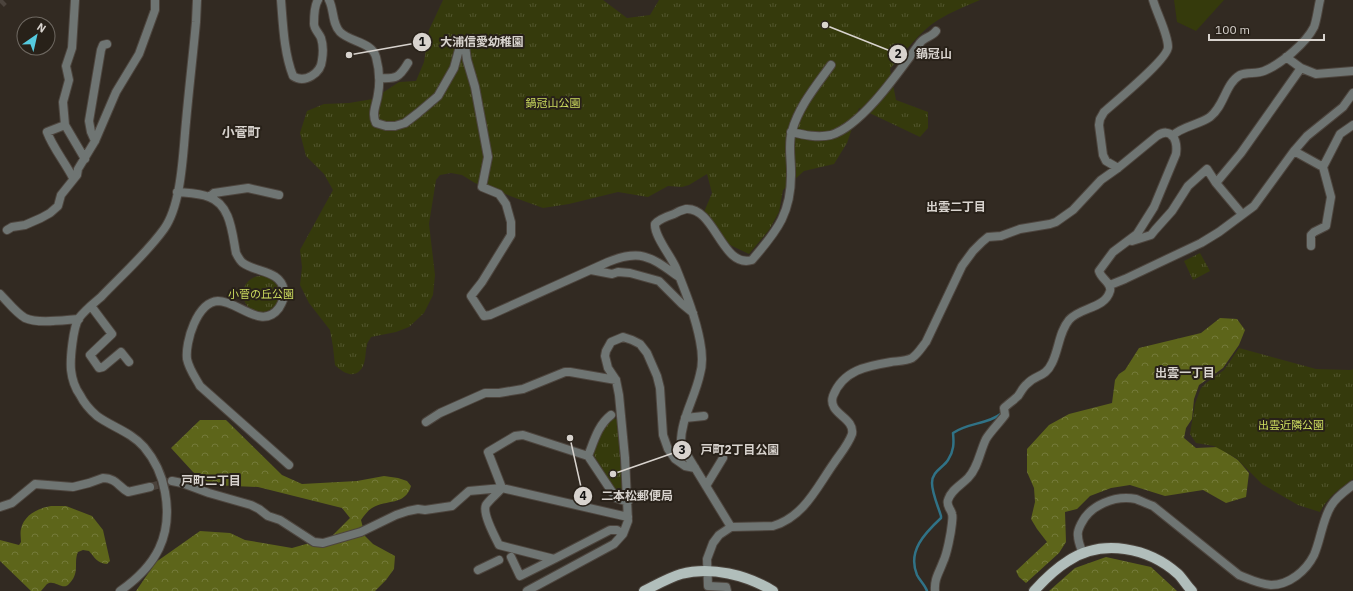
<svg xmlns="http://www.w3.org/2000/svg" width="1353" height="591" font-family="'IBM Plex Sans','Noto Sans JP',sans-serif">
	<style>
		.green { fill: #353a0c }
		.forest { fill: url(#forest-crowns) }
		.park { fill: url(#park-tufts) }
		.lines { fill: none; stroke-linecap: round; stroke-linejoin: round }
		.stream { stroke: #307286; stroke-width: 2.5 }
		.minor-tunnel { stroke: #4b433c; stroke-width: 8; stroke-dasharray: 8 4; stroke-linecap: butt }
		.highway-tunnel { stroke: #4b433c; stroke-width: 11; stroke-dasharray: 11 5.5; stroke-linecap: butt }
		.minor-casing { stroke: #4d453e; stroke-width: 10 }
		.major-casing { stroke: #4d453e; stroke-width: 12 }
		.minor { stroke: #6f7573; stroke-width: 8 }
		.major { stroke: #b1bebb; stroke-width: 10 }
		.labels { text-anchor: middle; dominant-baseline: central; stroke-width: 4; stroke-linejoin: round; paint-order: stroke }
		.park-label { font-size: 11px; fill: #cddd5f; stroke: #282119 }
		.neighbourhood-label { font-size: 12px; font-weight: bold; fill: #d8d3ce; stroke: #282119 }
		.quarter-label { font-size: 13px; font-weight: bold; fill: #d8d3ce; stroke: #282119 }
		.leader { fill: none; stroke: #d8d3ce; stroke-width: 1.5 }
		.callout-dot { fill: #d8d3ce; stroke: #282119; stroke-width: 1.5 }
		.mark-label { font-size: 12px; text-anchor: middle; font-weight: bold; fill: #111 }
		.callout-label { font-size: 12px; text-anchor: middle; font-weight: bold; fill: #d8d3ce; stroke: #282119; stroke-width: 4; stroke-linejoin: round; paint-order: stroke }
	</style>
	<defs>
		<pattern id="forest-crowns" width="20" height="18" patternUnits="userSpaceOnUse"><rect width="20" height="18" fill="#5d651a"/><path d="M2 6a3 3 0 1 1 6 0M12 15a3 3 0 1 1 6 0" fill="none" stroke="#747a3a"/></pattern>
		<pattern id="park-tufts" width="24" height="20" patternUnits="userSpaceOnUse"><rect width="24" height="20" fill="#353a0c"/><path d="M3 7l-1-3M5 7V3M7 7l1-3M15 17l-1-3M17 17v-4M19 17l1-3" fill="none" stroke="#52562e"/></pattern>
	</defs>
	<rect width="100%" height="100%" fill="#322a22"/>
	<path class="green" d="M1174 0H1224L1196 31 1177 22Z"/>
	<path class="forest" d="M1220 318 1237 319 1245 330 1239 345 1223 368 1199 385 1194 399 1192 419 1186 428 1184 438 1196 448 1218 447 1238 460 1249 473 1246 497 1226 503 1203 490 1165 496 1130 485 1111 488 1090 496 1077 509 1065 512 1066 542 1059 553 1026 583 1019 577 1016 571 1047 542 1037 529 1031 519 1035 502 1034 488 1027 472V449L1049 425 1069 414 1112 403 1115 380 1119 374 1125 370 1139 348 1201 333Z
		M200 420H226L282 475 302 484 357 481 384 476 398 478 407 481 411 486C405 506 387 499 372 508 367 511 364 516 361 520L365 536 373 544 395 556 394 569 386 580 375 591H136L156 562 200 531 230 533 245 540 292 548 331 537 350 518 342 508 258 487 212 485 193 472 171 448Z
		M51 506H66L92 516 103 530 110 561 107 564C97 563 95 558 89 551L83 550 78 552C73 563 81 573 68 585 62 590 54 579 47 584 45 586 43 589 41 591H31L0 561V540L19 545 21 542C21 538 20 533 21 529 24 515 38 508 51 506Z
		M1106 557 1151 567 1177 591H1049L1075 568Z"/>
	<path class="park" d="M443 0H603L627 18 650 15 659 0H980C966 6 951 12 938 20 919 32 905 52 890 69L896 100 928 112V128L920 137 859 108 847 143 834 164 804 171 783 190 779 212 769 230 749 254 730 245 704 212 712 193 707 174 689 185 682 187 668 186 648 197 618 192 569 204 543 208 475 183 462 175 451 173 440 175 436 180 429 224 435 275 433 295 424 313 409 327 396 332 371 337C370 340 367 342 367 345 365 352 366 362 362 368 354 380 342 372 335 365L333 347 330 330 309 303 300 285 302 267 300 250 333 190 324 174 306 156 300 133 307 111 324 104 349 103 373 99 399 82 416 81 424 62 429 30Z
		M1200 253 1210 271 1193 280 1184 261Z
		M243 294a18 18 0 1 1 36 0a18 18 0 1 1-36 0Z
		M1239 348 1316 369 1351 370 1353 369V479C1340 488 1327 498 1320 512L1298 505 1262 484 1236 458 1214 446 1196 443 1190 434 1195 404 1201 388 1206 383 1224 370Z
		M612 419H617L623 496 618 494 593 454 603 427Z"/>
	<g class="lines">
		<path class="stream" d="M927 591C925 585 920 581 917 575 907 551 925 533 941 518V516C938 506 932 493 932 483 932 471 943 468 948 460 954 451 954 443 953 433 969 422 987 425 1002 413"/>
		<path class="minor-tunnel" d="M150 487 172 481"/>
		<path class="highway-tunnel" d="M0 3 3 0"/>
		<g class="minor-casing">
			<path id="minor" d="M75 0 72 48 66 66 69 80 63 102 65 125 85 159
				M281 0C283 25 284 53 293 76 305 84 321 73 322 60 323 54 323 44 321 38 319 33 314 29 314 24 314 17 314 6 318 0
				M329 0C334 9 332 24 340 32 350 42 372 42 376 57 379 68 380 83 378 94 377 104 371 113 376 123L386 126H395L405 123 418 113 438 96 454 68 460 46H465L467 60 475 87 488 157 482 187 499 194 506 204 511 222V235L482 282 471 296 484 316 490 315 608 262C642 248 652 258 679 277
				M1286 57 1301 68 1316 74 1353 71
				M379 78C396 79 399 78 408 63
				M65 125 47 132C53 148 65 162 73 178
				M791 132C804 135 818 138 831 135 862 126 900 70 920 43 924 37 932 37 936 31
				M1172 136C1182 126 1199 125 1210 117 1225 105 1225 84 1240 75 1247 72 1257 74 1264 71 1281 64 1306 43 1314 27 1317 19 1318 8 1320 0
				M95 141 91 132 89 121 101 50 103 45 107 44
				M1294 151 1323 167 1331 197 1326 226 1314 232 1311 235V246
				M1323 167 1340 134 1353 125
				M1118 168 1106 161 1103 155 1099 125 1100 119 1104 112C1115 102 1168 59 1168 47 1168 34 1157 14 1153 0
				M1216 183 1241 153 1301 68
				M177 192C187 193 199 193 209 197 231 205 232 233 236 253 238 257 240 261 243 263 257 273 280 270 284 290 286 296 282 303 279 308 262 331 238 301 218 301 197 302 185 342 187 359 189 369 195 377 200 386L289 465
				M209 197 214 193 248 188 279 195
				M7 230 12 227 25 225 41 218 50 213 58 206 61 195 77 175 78 169 95 141 116 92 139 54 155 10V0
				M1132 241 1151 235 1155 230 1172 211 1188 186 1207 169 1216 183 1242 214
				M591 270 612 274 618 272 630 273 659 281 682 304 693 313
				M1110 285 1125 279 1201 243 1219 232 1254 206 1294 151 1307 136 1343 107 1353 93
				M0 294C8 302 15 312 25 318 38 324 64 320 79 319
				M91 306 112 334 90 355 99 368 103 367 121 352 129 362
				M685 418 704 416
				M426 422 440 413 485 393H499L523 389 565 372H570L616 380
				M588 456C594 441 598 425 611 415
				M172 481 182 483 209 493 251 505 259 509 268 516 280 520 314 542 323 543 361 532 396 515 408 511 418 509 425 510 452 506 469 491 502 488 628 517
				M706 486 723 458
				M502 488 488 452 515 436 523 435 588 456 616 498 628 502
				M502 488C497 494 490 499 486 505 482 513 495 537 499 545L554 559 610 530H617L623 534
				M0 507 12 503 35 484 73 487 89 483 103 478C116 478 119 487 128 492L150 487
				M731 527 681 445C680 420 695 398 700 374 703 364 702 351 700 341 695 315 685 291 676 268 671 256 654 236 655 224 659 219 668 216 674 214 677 212 682 210 686 209 715 207 722 269 752 260 778 230 792 212 791 171 791 158 788 143 792 131 799 106 816 86 831 65
				M1083 554C1081 548 1078 542 1078 536 1077 532 1079 528 1081 524 1090 505 1115 495 1136 499 1141 501 1147 504 1153 506L1239 575C1249 579 1259 584 1271 585 1289 585 1306 571 1314 555 1321 539 1322 521 1331 506 1336 497 1345 491 1353 485
				M511 557 520 576 554 559
				M478 570 499 560
				M120 591C156 566 173 536 165 492 162 475 155 460 144 447 131 432 112 427 97 416 90 410 84 403 80 395 75 388 72 379 71 370 70 359 73 327 79 318 85 310 94 303 101 297 122 275 146 254 164 229 182 204 183 151 186 122 189 88 193 55 196 22L197 0
				M527 591 614 544 623 534 628 521 625 458 619 395 616 380 608 368 605 356 606 351 611 342 623 337 632 340 640 344 647 353 657 376 660 388 663 435 668 449 675 459 685 466 695 468
				M727 591 726 587 708 586 707 559 713 543 719 535 731 527 773 526C804 517 817 487 834 463 840 454 848 445 852 434 855 417 827 414 833 396 843 370 867 366 891 362 898 361 906 361 912 358 918 354 922 347 926 342L962 266 973 251 982 242 988 237 1001 236 1020 229 1050 224 1056 222 1073 210 1101 180 1118 168 1157 136C1171 126 1178 140 1176 154L1154 207 1137 234 1113 252 1099 271C1101 279 1112 283 1110 291 1105 309 1080 307 1069 320 1059 332 1059 349 1052 363 1045 378 1036 374 1027 384 1023 387 1021 392 1018 396 1014 400 1008 404 1004 408L1005 415C1000 422 990 432 986 439 980 451 978 468 968 478 961 485 951 490 948 500 946 506 951 509 952 514 953 517 952 521 952 523 951 533 947 554 943 562 939 573 934 579 935 591"/>
		</g>
		<g class="major-casing">
			<path id="major" d="M644 591C656 585 668 578 681 574 711 566 747 575 773 591
				M1034 591C1044 580 1055 569 1068 561 1103 538 1149 548 1178 574 1183 579 1187 586 1192 591"/>
		</g>
		<use href="#minor" class="minor"/>
		<use href="#major" class="major"/>
	</g>
	<g class="labels">
		<g class="park-label">
			<text x="553" y="103">鍋冠山公園</text>
			<text x="261" y="294">小菅の丘公園</text>
			<text x="1291" y="425">出雲近隣公園</text>
		</g>
		<g class="neighbourhood-label">
			<text x="956" y="206">出雲二丁目</text>
			<text x="1185" y="372">出雲一丁目</text>
			<text x="211" y="480">戸町二丁目</text>
		</g>
		<g class="quarter-label">
			<text x="241" y="132">小菅町</text>
		</g>
	</g>
	<path class="leader" d="M349 55L422 42M825 25L898 54M613 474L682 450M570 438L583 496"/>
	<g class="callout-dot">
		<circle cx="349" cy="55" r="4"/>
		<circle cx="825" cy="25" r="4"/>
		<circle cx="613" cy="474" r="4"/>
		<circle cx="570" cy="438" r="4"/>
		<circle cx="422" cy="42" r="10"/>
		<circle cx="898" cy="54" r="10"/>
		<circle cx="682" cy="450" r="10"/>
		<circle cx="583" cy="496" r="10"/>
	</g>
	<g class="mark-label">
		<text x="422" y="46">1</text>
		<text x="898" y="58">2</text>
		<text x="682" y="454">3</text>
		<text x="583" y="500">4</text>
	</g>
	<g class="callout-label">
		<text x="482" y="46">大浦信愛幼稚園</text>
		<text x="934" y="58">鍋冠山</text>
		<text x="740" y="454">戸町2丁目公園</text>
		<text x="637" y="500">二本松郵便局</text>
	</g>
	<g transform="translate(36 36) rotate(34)"><circle r="19" fill="#282119" stroke="#6e6861"/>
	<path d="M0-3L7 15L0 10L-7 15Z" fill="#55cadf"/>
	<text y="-6" font-size="11" font-weight="bold" text-anchor="middle" fill="#d8d3ce">N</text>
	</g>
	<path d="M1209 34v6h115v-6" fill="none" stroke="#d8d3ce" stroke-width="2"/>
	<text x="1215" y="34" font-size="12" fill="#d8d3ce" stroke="#282119" stroke-width="3" paint-order="stroke">100 m</text>
</svg>
